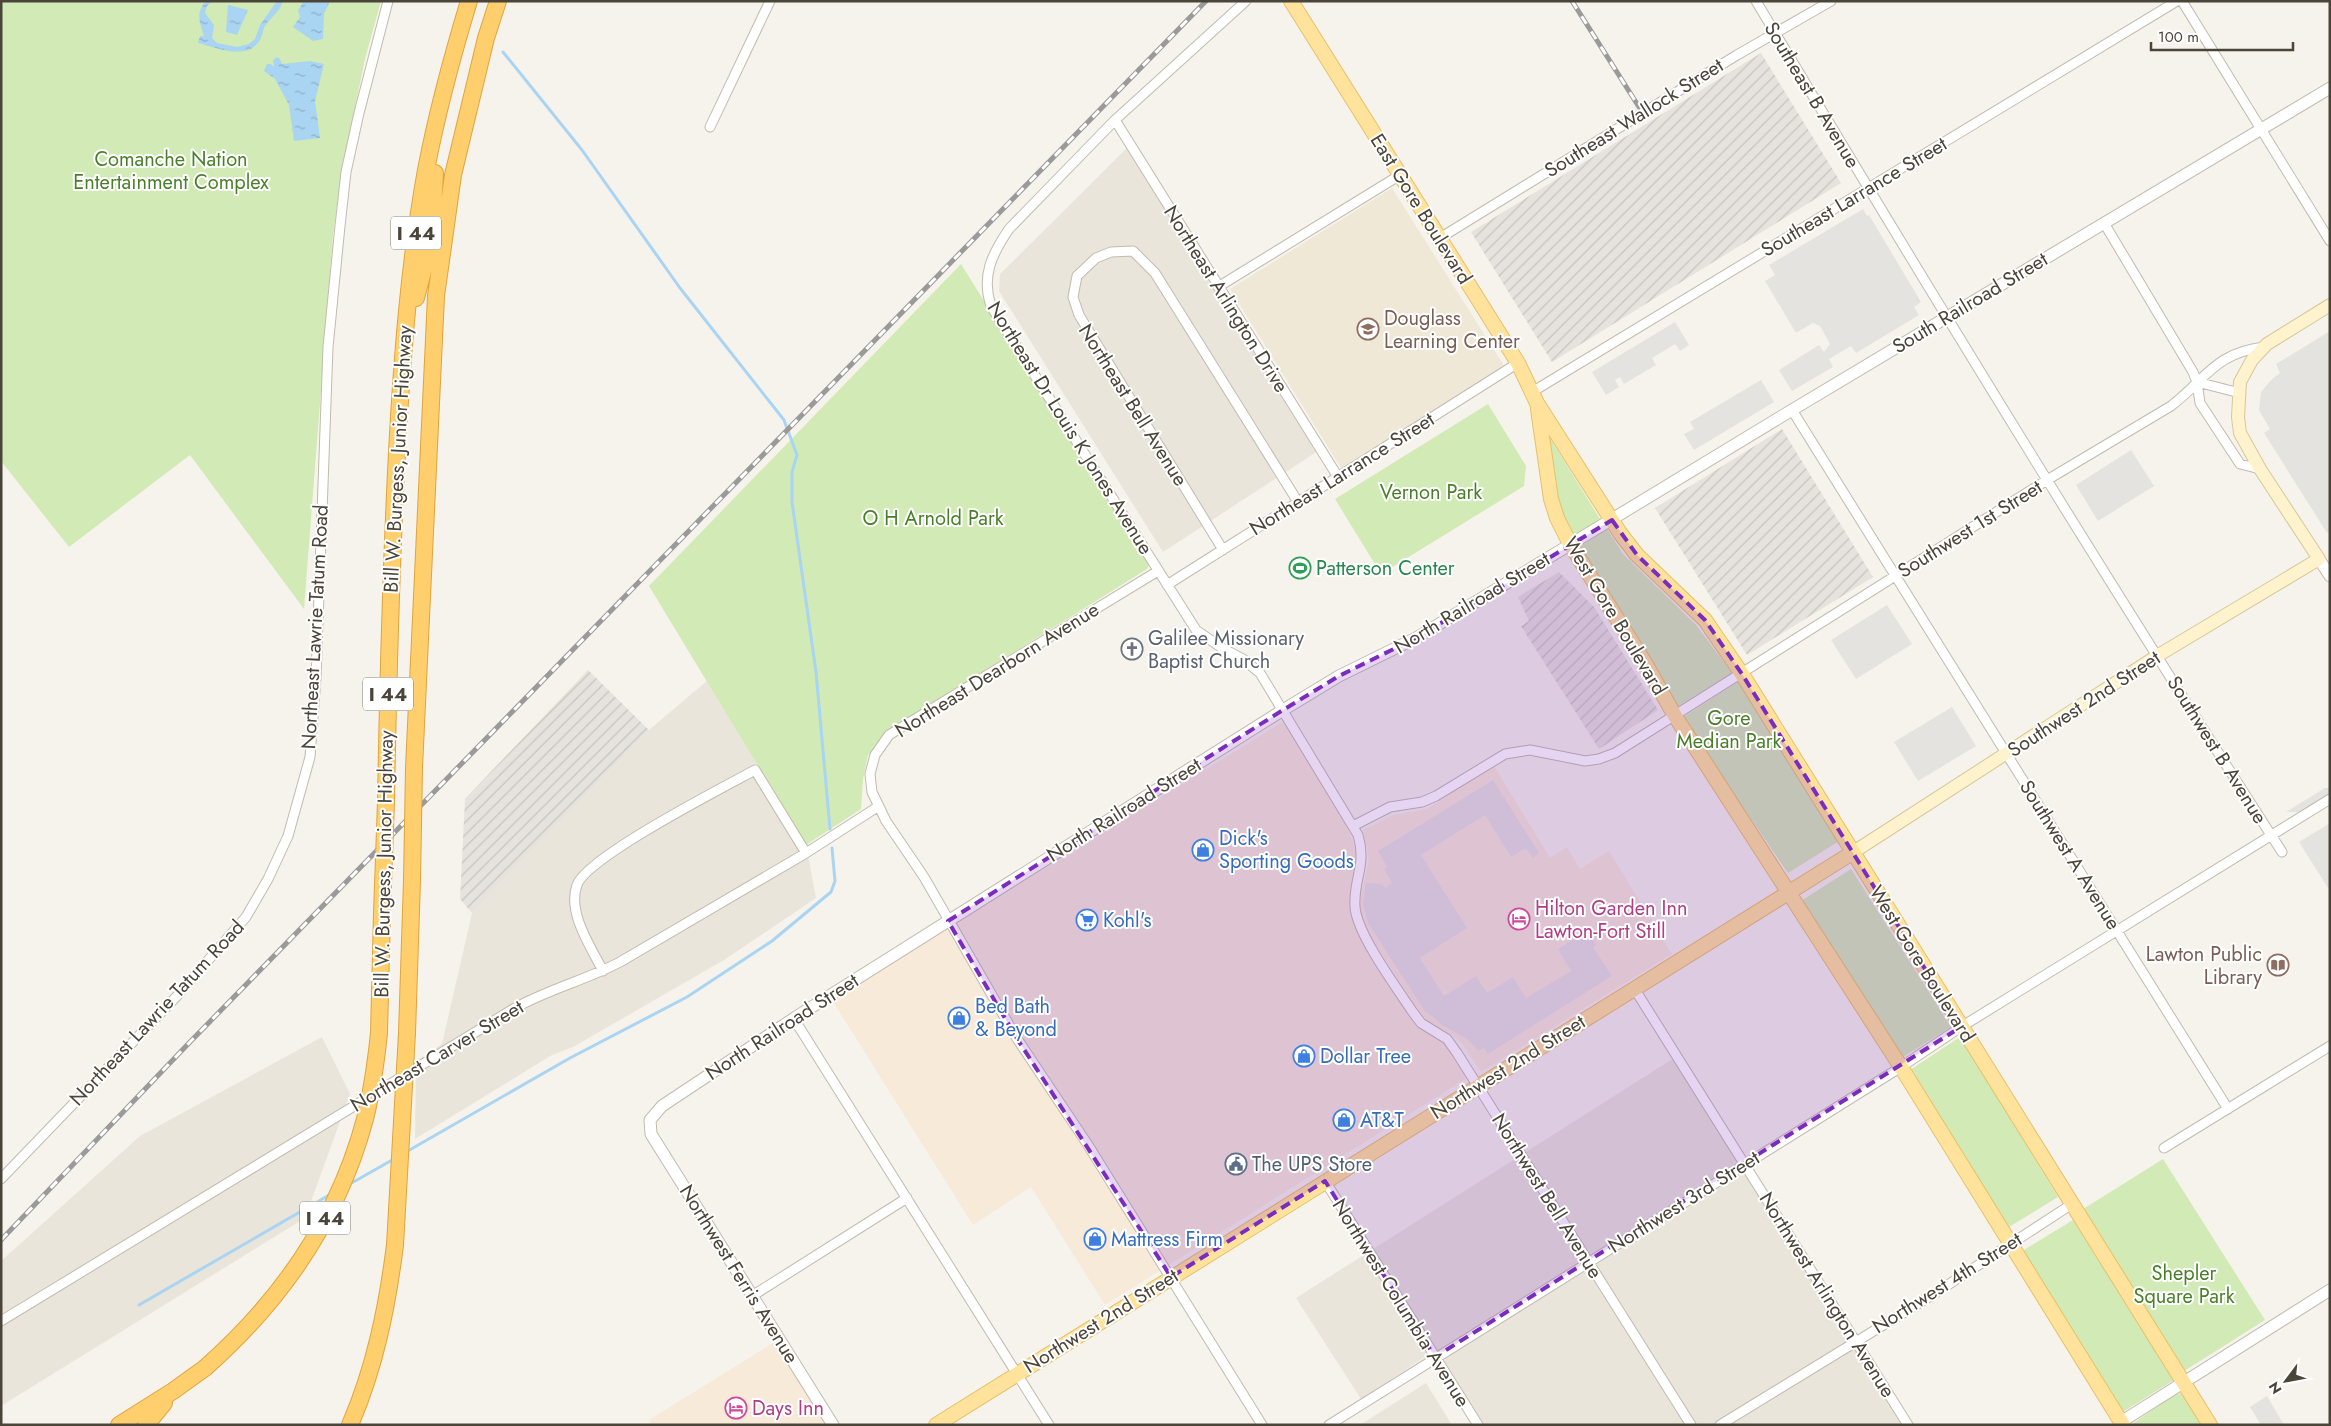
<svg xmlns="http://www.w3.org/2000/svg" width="2331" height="1426" font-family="Jost,sans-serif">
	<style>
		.residential { fill: #eae5da }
		.commercial { fill: #f7ead8 }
		.industrial { fill: url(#industrial-furrows) }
		.education { fill: #efe8d6 }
		.green { fill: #d2eab5 }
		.parking { fill: #e5e3e0 }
		.water { fill: url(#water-ripples) }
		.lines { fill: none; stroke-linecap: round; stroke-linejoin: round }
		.stream { stroke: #a9d4f2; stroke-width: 3 }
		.minor-casing { stroke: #c2bbae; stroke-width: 11 }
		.tertiary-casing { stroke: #c2bbae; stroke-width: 13 }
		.secondary-casing { stroke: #d6c79b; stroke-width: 14 }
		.primary-casing { stroke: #e6c16a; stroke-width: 16 }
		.motorway-casing { stroke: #e0a43c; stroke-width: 18 }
		.minor { stroke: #fff; stroke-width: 9 }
		.tertiary { stroke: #fff; stroke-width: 11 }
		.secondary { stroke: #fff3cd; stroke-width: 12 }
		.primary { stroke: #ffe39c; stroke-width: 14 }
		.motorway { stroke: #ffcf6e; stroke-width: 16 }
		.rail-casing { stroke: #9a9a9a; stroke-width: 5 }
		.rail { stroke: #fff; stroke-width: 3; stroke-dasharray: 9; stroke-linecap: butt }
		.motorway-bridge-casing { stroke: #e0a43c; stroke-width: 18; stroke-linecap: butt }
		.motorway-bridge { stroke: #ffcf6e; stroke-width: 16 }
		.marked { fill: #7b2cbf; fill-opacity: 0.2; stroke: #7b2cbf; stroke-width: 4; stroke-dasharray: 10 6; stroke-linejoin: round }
		.labels { text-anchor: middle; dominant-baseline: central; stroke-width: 4; stroke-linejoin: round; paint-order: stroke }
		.shield { fill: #fff; stroke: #817c74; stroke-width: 1 }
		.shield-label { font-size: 19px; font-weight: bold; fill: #4b4439 }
		.street-label { font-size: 20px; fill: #4b4439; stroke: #fff }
		.park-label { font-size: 20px; fill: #4a7f2a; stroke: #fff }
		.education-label { font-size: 20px; fill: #785e54; stroke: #fff; text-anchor: start }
		.leisure-label { font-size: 20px; fill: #27864d; stroke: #fff; text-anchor: start }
		.worship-label { font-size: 20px; fill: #5b616d; stroke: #fff; text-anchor: start }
		.shop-label { font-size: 20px; fill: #366cbe; stroke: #fff; text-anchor: start }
		.hotel-label { font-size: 20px; fill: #b23c85; stroke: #fff; text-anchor: start }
		.service-label { font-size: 20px; fill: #4e5e75; stroke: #fff; text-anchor: start }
	</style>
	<defs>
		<pattern id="industrial-furrows" width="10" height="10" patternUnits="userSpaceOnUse" patternTransform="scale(1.25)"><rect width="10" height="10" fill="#e6e2dd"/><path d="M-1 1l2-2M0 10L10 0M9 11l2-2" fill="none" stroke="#c7c3be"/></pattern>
		<pattern id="water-ripples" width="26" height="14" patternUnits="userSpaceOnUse" patternTransform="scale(1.25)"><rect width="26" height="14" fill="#a9d4f2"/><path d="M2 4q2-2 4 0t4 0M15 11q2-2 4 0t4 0" fill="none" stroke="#8caec5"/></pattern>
	</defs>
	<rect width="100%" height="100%" fill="#f6f3ec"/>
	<path class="residential" d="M1128 147 1318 451 1163 552 999 291 1000 274Z
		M707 681 806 845 816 898 724 960 573 1047 552 1055 415 1139 416 1061 442 1044 472 913 649 730Z
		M322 1037 350 1094 305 1218 1 1406V1261L140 1136Z
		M1674 1058 1902 1425H1483L1437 1349 1361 1399 1296 1298Z
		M1426 1383 1452 1425H1360Z"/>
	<path class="commercial" d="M1284 721 1342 815 1356 851 1357 861 1350 902 1357 928 1416 1021 1430 1034 1442 1040 1467 1078 1105 1305 1031 1187 973 1225 832 1000Z
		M1494 766 1550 858 1567 847 1580 869 1609 851 1672 954 1481 1072 1463 1045 1454 1036 1424 1019 1418 1012 1373 940 1362 920 1359 902 1369 860 1363 830 1393 815 1427 809Z
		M776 1341 826 1425H652L649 1420Z"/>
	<path class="industrial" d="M1761 53 1841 183 1552 362 1471 232Z
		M1782 429 1873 577 1747 655 1655 508Z
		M1559 572 1594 607 1658 710 1599 749 1521 626 1529 621 1518 597Z
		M588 670 649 730 472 913 460 899 465 799Z"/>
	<path class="education" d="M1392 188 1506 369 1343 471 1230 289Z"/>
	<path class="green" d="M1 1H381L365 59 342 170 333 235 304 609 190 455 69 547 1 461Z
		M961 264 1149 565 1147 569 890 730 868 755 863 779 861 809 806 845 649 586Z
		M1488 404 1526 466 1524 486 1381 574 1335 499Z
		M1549 440H1551L1600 519 1571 539 1556 500Z
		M1607 529 1623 554 1696 625 1732 673 1677 707 1576 549Z
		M1738 682 1841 840 1788 873 1682 718Z
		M1851 869 1951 1027 1903 1057 1801 901Z
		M1960 1037 2058 1197 2009 1227 1910 1070Z
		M2163 1159 2265 1320 2181 1373 2080 1211Z
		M2073 1220 2174 1380 2121 1413 2019 1253Z
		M2176 1393 2183 1394 2204 1425H2131Z"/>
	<path class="parking" d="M1863 209 1867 216 1869 215 1921 302 1914 307 1919 315 1856 353 1851 346 1829 359 1833 367 1792 391 1779 370 1819 345 1824 352 1830 344 1820 326 1813 323 1796 333 1765 281 1775 275 1769 265Z
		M1675 322 1689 345 1680 351 1675 344 1652 358 1656 365 1624 384 1620 377 1615 380 1619 387 1606 395 1592 372Z
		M2330 331V531L2327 533 2264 433 2270 429 2259 410 2261 392 2271 380 2280 373 2276 364Z
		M1761 380 1774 402 1694 450 1684 434 1694 429 1690 422Z
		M2131 450 2154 486 2098 521 2076 485Z
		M1887 605 1912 644 1856 679 1831 640Z
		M1952 707 1976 746 1918 781 1894 742Z
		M1493 780 1539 853 1533 858 1526 848 1511 857 1485 815 1421 855 1467 928 1420 958 1444 996 1476 976 1487 993 1513 977 1526 998 1571 971 1558 949 1587 931 1596 945 1593 947 1612 976 1488 1054 1484 1048 1478 1051 1467 1039 1444 1026 1424 1010 1368 923 1363 904 1366 883 1382 884 1385 888 1392 883 1384 869 1387 867 1378 851Z
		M2325 788H2330V794L2300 812H2286Z
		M2330 823V891L2299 842Z
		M2267 1396 2284 1425H2261L2250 1407Z"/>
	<path class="water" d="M206 1H213L207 6 205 13 214 25 212 38 217 43 237 47 249 44 255 39 260 25 277 1H283C280 12 271 17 265 26 262 32 262 39 257 44 243 60 215 47 198 43L200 36H204C200 24 195 13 206 1Z
		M304 1H330L324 14 323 39 313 41 293 27 300 17 298 10Z
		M228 5 248 10 237 35 226 32Z
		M277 57 280 59 282 64 310 61 324 64 315 101 320 138 294 141 289 105 275 79 264 71 267 64H271L274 67 273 60Z"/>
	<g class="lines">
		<path class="stream" d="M503 52 582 150 680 288 784 420 797 455 792 472V502L816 672 830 829
			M406 1152 570 1058 687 997 772 941 831 892 835 881 832 848
			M348 1185 394 1159
			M139 1305 331 1194"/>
		<g class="minor-casing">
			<path id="minor" d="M1246 1 1115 120 1009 229C992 254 981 276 991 306L1196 630 1222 648 1243 659 1260 673 1358 835C1367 865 1353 880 1355 907 1357 934 1396 987 1412 1011L1421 1023 1447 1039 1457 1053 1691 1425
				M1756 1C1927 287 2101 572 2282 852
				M2182 1 2330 241
				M1115 120 1338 477
				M710 127 770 1
				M2104 223 2193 372 2197 382 2200 403 2240 464 2260 469
				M1440 238 1737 55 1831 1
				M1218 287 1400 175
				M2197 382 2240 393
				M1532 392 2177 1
				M1792 410 2228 1109
				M1223 550 1079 315 1073 297 1077 276 1096 258 1111 252 1133 251 1155 273 1298 502
				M1158 571 889 735 875 755 870 774 872 792 886 821 924 877 1016 1037 1088 1145 1262 1425
				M1167 585 1518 363
				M1353 826 1390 807 1422 802 1436 796 1505 754 1530 750 1585 761 1599 759 1615 753 2047 480 2171 406C2207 378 2215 353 2264 347
				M603 971C591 947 567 913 577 885 587 857 722 788 755 770L806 853
				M1634 988 1908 1425
				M794 1019 1049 1425
				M2164 1148 2330 1046
				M1 1179 177 996 246 917 268 879 288 836 310 757 316 678 328 347 340 226 346 172 359 113 388 1
				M1325 1181 1478 1425
				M752 1296 907 1198
				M1 1321 515 1008C549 989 586 980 620 962L806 853 879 806
				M1329 1425 1901 1067 1961 1027 2330 799
				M1720 1425 1934 1294 2072 1204"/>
		</g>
		<g class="tertiary-casing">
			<path id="tertiary" d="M2319 559 2330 576
				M2121 1422 2330 1290
				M833 1425 651 1134 650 1120 662 1106 796 1017 1283 710 1339 676 1416 638 1792 410 2330 88"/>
		</g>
		<g class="secondary-casing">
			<path id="secondary" d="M1852 853 2157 656 2319 559 2260 469 2240 433 2238 417 2240 382 2252 360 2267 344 2330 305"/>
		</g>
		<g class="primary-casing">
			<path id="primary" d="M1291 1 1518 363 1537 403 1620 533 1637 555 1705 620 1742 674 2210 1425
				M1538 409 1551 499 1557 518 1570 544 1645 663 1675 716 1901 1067 2123 1425
				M936 1425 1852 853"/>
		</g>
		<g class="motorway-casing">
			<path id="motorway" d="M432 228 435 173
				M416 298 437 218
				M414 768 436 296 453 175 486 38 498 1
				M386 801C388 685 391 569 397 452 402 358 409 264 426 170 437 113 452 57 469 1
				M379 1033 382 913
				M407 1033 412 880
				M119 1425 173 1391 205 1368
				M146 1425 164 1403
				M350 1425C375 1367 387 1308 395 1245"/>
		</g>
		<use href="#minor" class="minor"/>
		<use href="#tertiary" class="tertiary"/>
		<use href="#secondary" class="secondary"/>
		<use href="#primary" class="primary"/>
		<use href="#motorway" class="motorway"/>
		<g class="rail-casing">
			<path id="rail" d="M1572 1 1639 107
				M1 1240 189 1043 1206 1"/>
		</g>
		<use href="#rail" class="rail"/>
		<g class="motorway-bridge-casing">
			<path id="motorway-bridge" d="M412 880 414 768
				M382 913 386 801
				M395 1245 407 1033
				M205 1368C282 1300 338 1220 365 1119 372 1091 376 1062 379 1033"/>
		</g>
		<use href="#motorway-bridge" class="motorway-bridge"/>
	</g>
	<path class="marked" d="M1612 520 1637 555 1705 620 1742 674 1961 1027 1435 1357 1325 1181 1171 1277 1016 1037 948 921 1283 710 1339 676 1416 638Z"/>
	<defs>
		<g id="school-ring" transform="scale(1.125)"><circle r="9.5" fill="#fff" stroke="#8d6e63" stroke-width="1.5"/><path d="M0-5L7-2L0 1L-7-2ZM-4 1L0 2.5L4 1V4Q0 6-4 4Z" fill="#8d6e63"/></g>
		<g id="stadium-ring" transform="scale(1.125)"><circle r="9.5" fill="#fff" stroke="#2e9e5b" stroke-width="1.5"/><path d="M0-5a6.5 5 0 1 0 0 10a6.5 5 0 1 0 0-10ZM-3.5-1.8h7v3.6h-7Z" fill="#2e9e5b"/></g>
		<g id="church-ring" transform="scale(1.125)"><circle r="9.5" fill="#fff" stroke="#6b7280" stroke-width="1.5"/><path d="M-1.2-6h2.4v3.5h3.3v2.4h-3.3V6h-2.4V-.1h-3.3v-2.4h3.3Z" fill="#6b7280"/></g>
		<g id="shop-ring" transform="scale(1.125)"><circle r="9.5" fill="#fff" stroke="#3f7fe0" stroke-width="1.5"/><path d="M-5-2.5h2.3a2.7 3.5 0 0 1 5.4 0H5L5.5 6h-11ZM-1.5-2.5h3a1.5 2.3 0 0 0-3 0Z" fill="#3f7fe0"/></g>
		<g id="hotel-ring" transform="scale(1.125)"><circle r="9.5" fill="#fff" stroke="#d1479c" stroke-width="1.5"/><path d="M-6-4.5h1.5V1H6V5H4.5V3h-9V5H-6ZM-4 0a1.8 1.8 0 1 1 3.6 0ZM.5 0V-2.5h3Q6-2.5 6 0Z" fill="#d1479c"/></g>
		<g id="supermarket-ring" transform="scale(1.125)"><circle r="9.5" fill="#fff" stroke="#3f7fe0" stroke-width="1.5"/><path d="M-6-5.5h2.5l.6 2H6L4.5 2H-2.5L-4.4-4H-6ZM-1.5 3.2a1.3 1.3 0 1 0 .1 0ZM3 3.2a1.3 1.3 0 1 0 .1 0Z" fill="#3f7fe0"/></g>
		<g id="library-ring" transform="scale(1.125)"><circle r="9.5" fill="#fff" stroke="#8d6e63" stroke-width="1.5"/><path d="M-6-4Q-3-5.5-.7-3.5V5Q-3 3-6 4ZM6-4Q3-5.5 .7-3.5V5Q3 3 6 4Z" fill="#8d6e63"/></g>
		<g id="civic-ring" transform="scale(1.125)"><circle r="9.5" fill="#fff" stroke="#5c6f8a" stroke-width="1.5"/><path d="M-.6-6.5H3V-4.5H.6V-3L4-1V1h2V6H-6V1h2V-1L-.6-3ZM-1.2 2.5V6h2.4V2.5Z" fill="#5c6f8a"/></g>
	</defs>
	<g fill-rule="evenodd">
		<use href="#school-ring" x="1368" y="329"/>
		<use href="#stadium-ring" x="1300" y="568"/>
		<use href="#church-ring" x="1132" y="649"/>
		<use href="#shop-ring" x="1203" y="850"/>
		<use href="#hotel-ring" x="1519" y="919"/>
		<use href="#supermarket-ring" x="1087" y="920"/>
		<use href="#library-ring" x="2278" y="965"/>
		<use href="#shop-ring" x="959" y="1018"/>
		<use href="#shop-ring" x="1304" y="1056"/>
		<use href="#shop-ring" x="1344" y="1120"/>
		<use href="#civic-ring" x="1236" y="1164"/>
		<use href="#shop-ring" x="1095" y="1239"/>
		<use href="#hotel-ring" x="736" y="1408"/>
	</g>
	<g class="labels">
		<g class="shield">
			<rect x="391" y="216.5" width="50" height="33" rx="4"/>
			<rect x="363" y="677.5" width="50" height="33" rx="4"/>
			<rect x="300" y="1201.5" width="50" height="33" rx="4"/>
		</g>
		<g class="shield-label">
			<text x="416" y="233">I 44</text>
			<text x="388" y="694">I 44</text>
			<text x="325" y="1218">I 44</text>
		</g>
		<g class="street-label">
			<text transform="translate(1812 95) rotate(59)">Southeast B Avenue</text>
			<text transform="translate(1634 118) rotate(-32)">Southeast Wallock Street</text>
			<text transform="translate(1854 197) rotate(-31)">Southeast Larrance Street</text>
			<text transform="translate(1421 209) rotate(58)">East Gore Boulevard</text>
			<text transform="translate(1226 299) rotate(58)">Northeast Arlington Drive</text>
			<text transform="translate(1970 303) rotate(-31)">South Railroad Street</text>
			<text transform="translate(1133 405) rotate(58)">Northeast Bell Avenue</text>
			<text transform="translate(1070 428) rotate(58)">Northeast Dr Louis K Jones Avenue</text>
			<text transform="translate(398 459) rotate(-87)">Bill W. Burgess, Junior Highway</text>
			<text transform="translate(1342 474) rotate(-32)">Northeast Larrance Street</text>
			<text transform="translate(1970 529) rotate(-32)">Southwest 1st Street</text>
			<text transform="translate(1472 603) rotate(-31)">North Railroad Street</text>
			<text transform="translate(1615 616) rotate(59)">West Gore Boulevard</text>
			<text transform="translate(315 627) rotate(-87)">Northeast Lawrie Tatum Road</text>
			<text transform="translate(997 670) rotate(-32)">Northeast Dearborn Avenue</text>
			<text transform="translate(2084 704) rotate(-33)">Southwest 2nd Street</text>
			<text transform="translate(2217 750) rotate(58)">Southwest B Avenue</text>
			<text transform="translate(1124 810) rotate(-32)">North Railroad Street</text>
			<text transform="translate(2070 855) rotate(58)">Southwest A Avenue</text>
			<text transform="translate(384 864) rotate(-89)">Bill W. Burgess, Junior Highway</text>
			<text transform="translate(1922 964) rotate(58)">West Gore Boulevard</text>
			<text transform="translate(157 1013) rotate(-47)">Northeast Lawrie Tatum Road</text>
			<text transform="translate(782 1027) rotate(-33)">North Railroad Street</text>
			<text transform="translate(437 1056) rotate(-31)">Northeast Carver Street</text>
			<text transform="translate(1508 1067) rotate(-32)">Northwest 2nd Street</text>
			<text transform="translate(1547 1196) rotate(58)">Northwest Bell Avenue</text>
			<text transform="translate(1684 1202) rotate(-32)">Northwest 3rd Street</text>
			<text transform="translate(739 1274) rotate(58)">Northwest Ferris Avenue</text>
			<text transform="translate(1947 1283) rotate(-32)">Northwest 4th Street</text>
			<text transform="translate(1827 1295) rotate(58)">Northwest Arlington Avenue</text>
			<text transform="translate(1401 1303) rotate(58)">Northwest Columbia Avenue</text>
			<text transform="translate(1101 1321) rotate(-32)">Northwest 2nd Street</text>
		</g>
		<g class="park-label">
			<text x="171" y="159">Comanche Nation<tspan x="171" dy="23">Entertainment Complex</tspan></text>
			<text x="1431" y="492">Vernon Park</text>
			<text x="933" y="518">O H Arnold Park</text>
			<text x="1729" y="718">Gore<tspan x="1729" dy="23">Median Park</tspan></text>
			<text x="2184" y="1273">Shepler<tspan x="2184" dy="23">Square Park</tspan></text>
		</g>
		<g class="education-label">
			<text x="1384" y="318">Douglass<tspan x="1384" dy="23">Learning Center</tspan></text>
			<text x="2262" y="954" text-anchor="end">Lawton Public<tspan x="2262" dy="23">Library</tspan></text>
		</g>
		<g class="leisure-label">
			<text x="1316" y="568">Patterson Center</text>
		</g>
		<g class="worship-label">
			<text x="1148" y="638">Galilee Missionary<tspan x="1148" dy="23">Baptist Church</tspan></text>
		</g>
		<g class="shop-label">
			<text x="1219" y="838">Dick's<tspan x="1219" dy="23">Sporting Goods</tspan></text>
			<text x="1103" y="920">Kohl's</text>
			<text x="975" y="1006">Bed Bath<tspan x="975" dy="23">&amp; Beyond</tspan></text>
			<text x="1320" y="1056">Dollar Tree</text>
			<text x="1360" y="1120">AT&amp;T</text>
			<text x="1111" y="1239">Mattress Firm</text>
		</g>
		<g class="hotel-label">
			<text x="1535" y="908">Hilton Garden Inn<tspan x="1535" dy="23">Lawton-Fort Still</tspan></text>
			<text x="752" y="1408">Days Inn</text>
		</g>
		<g class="service-label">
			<text x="1252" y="1164">The UPS Store</text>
		</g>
	</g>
	<rect width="2331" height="1426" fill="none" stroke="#4b4439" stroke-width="5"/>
	<g transform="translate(2286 1381) rotate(238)" stroke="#ffffff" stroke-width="4" paint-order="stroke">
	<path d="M0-4L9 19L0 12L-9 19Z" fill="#4b4439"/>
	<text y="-8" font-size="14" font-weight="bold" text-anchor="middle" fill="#4b4439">N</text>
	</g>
	<path d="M2151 42v8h142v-8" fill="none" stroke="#4b4439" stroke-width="2.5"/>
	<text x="2158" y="42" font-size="15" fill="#4b4439" stroke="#ffffff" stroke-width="4" paint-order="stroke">100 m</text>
</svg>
